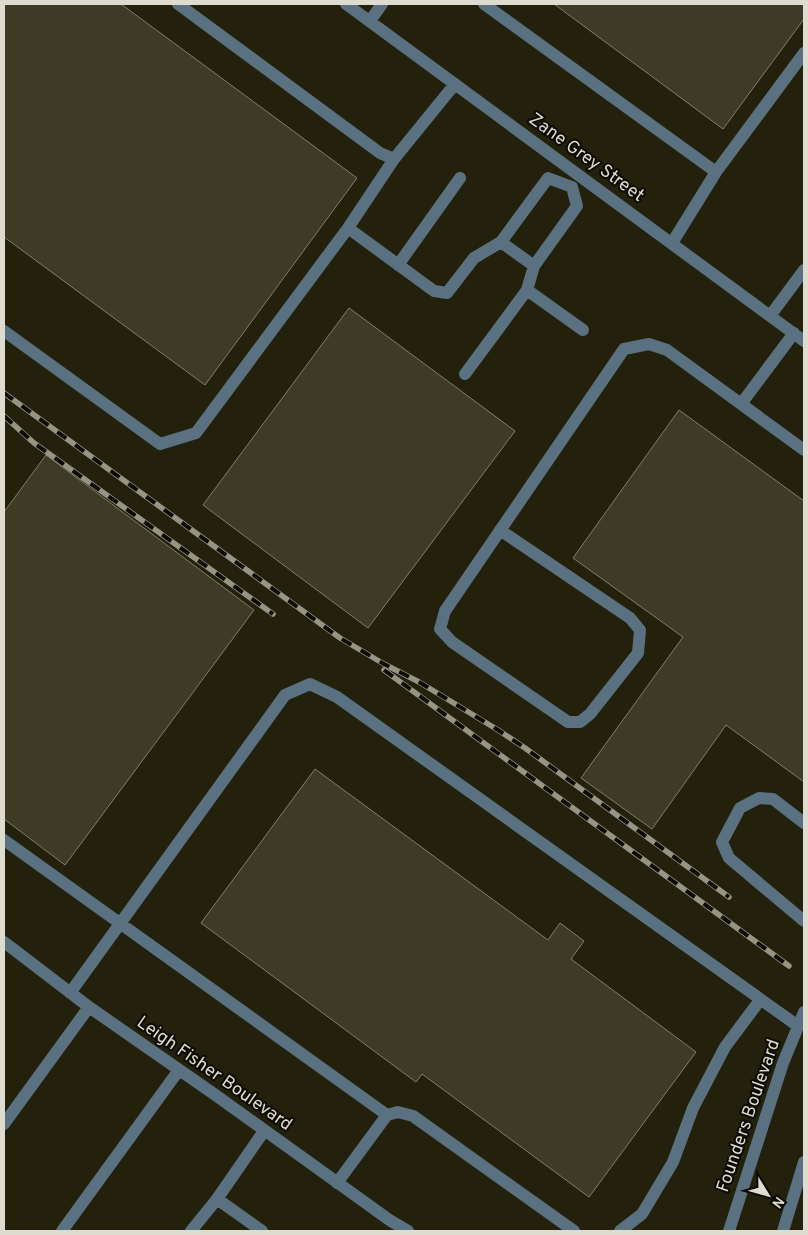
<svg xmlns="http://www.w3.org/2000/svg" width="808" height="1235" font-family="Overpass,sans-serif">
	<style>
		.building { fill: #3d3b26; stroke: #807f67 }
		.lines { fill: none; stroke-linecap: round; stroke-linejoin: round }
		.minor { stroke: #5a7181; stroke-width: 12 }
		.rail-casing { stroke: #969584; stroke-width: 5.5 }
		.rail { stroke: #0b0a03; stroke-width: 4; stroke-dasharray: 11; stroke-linecap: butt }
		.labels { text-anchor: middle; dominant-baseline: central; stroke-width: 4; stroke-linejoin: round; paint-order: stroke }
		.street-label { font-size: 18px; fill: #dddccf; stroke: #0b0a03 }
	</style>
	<rect width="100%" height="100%" fill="#23210c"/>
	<path class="building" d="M4 4H121L357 178 205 385 4 237Z
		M554 4H804V19L723 129Z
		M349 308 515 431 368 628 203 505Z
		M679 410 804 501V782L726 725 652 829 581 778 683 637 573 558Z
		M46 455 254 610 65 865 4 819V512Z
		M315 769 548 940 560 923 584 941 571 959 696 1052 589 1197 422 1074 416 1082 201 923Z"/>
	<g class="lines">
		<path class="minor" d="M178 4 380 153 394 159 455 84
			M346 4 804 341
			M484 4 716 172
			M370 21 382 4
			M394 159 348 228 434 291 447 293 474 258 501 242 548 178 572 187
			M501 242 534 266
			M672 243 716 172 804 53
			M398 265 460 178
			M527 290 583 330
			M770 316 804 270
			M4 331 160 444 196 433 348 228
			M465 374 527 290 534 266 577 206 572 187
			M741 404 794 333
			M500 530 630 618 640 630 638 653 590 714 580 722H568L452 642 440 629 445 611 624 349 649 344 667 350 804 450
			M804 823 773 799 759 798 740 808 722 842 729 858 804 921
			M4 840 387 1115
			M4 942 89 1007 214 1094 391 1221 408 1231
			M70 993 285 695 310 684 337 697 798 1026
			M4 1124 89 1007
			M337 1183 387 1115 398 1112 413 1116 574 1231
			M62 1231 179 1070
			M191 1231 217 1199
			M262 1231 217 1199 264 1131
			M620 1231 642 1214 673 1162 693 1108 725 1047 760 1000
			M729 1231 783 1063 804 1012
			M783 1231 804 1162"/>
		<g class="rail-casing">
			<path id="rail" d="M4 393 340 638 384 664 419 682 498 730 525 748 729 897
				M4 416 34 443 273 614
				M384 670 789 966"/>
		</g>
		<use href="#rail" class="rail"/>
	</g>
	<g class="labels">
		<g class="street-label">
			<text transform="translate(586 158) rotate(36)">Zane Grey Street</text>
			<text transform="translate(214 1074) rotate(35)">Leigh Fisher Boulevard</text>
			<text transform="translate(749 1116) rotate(-71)">Founders Boulevard</text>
		</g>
	</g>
	<rect width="808" height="1235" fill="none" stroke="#dddccf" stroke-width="10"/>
	<g transform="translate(768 1195) rotate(127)" stroke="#0b0a03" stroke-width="4" paint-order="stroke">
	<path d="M0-4L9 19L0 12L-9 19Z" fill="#dddccf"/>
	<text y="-8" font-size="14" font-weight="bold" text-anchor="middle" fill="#dddccf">N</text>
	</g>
</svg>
